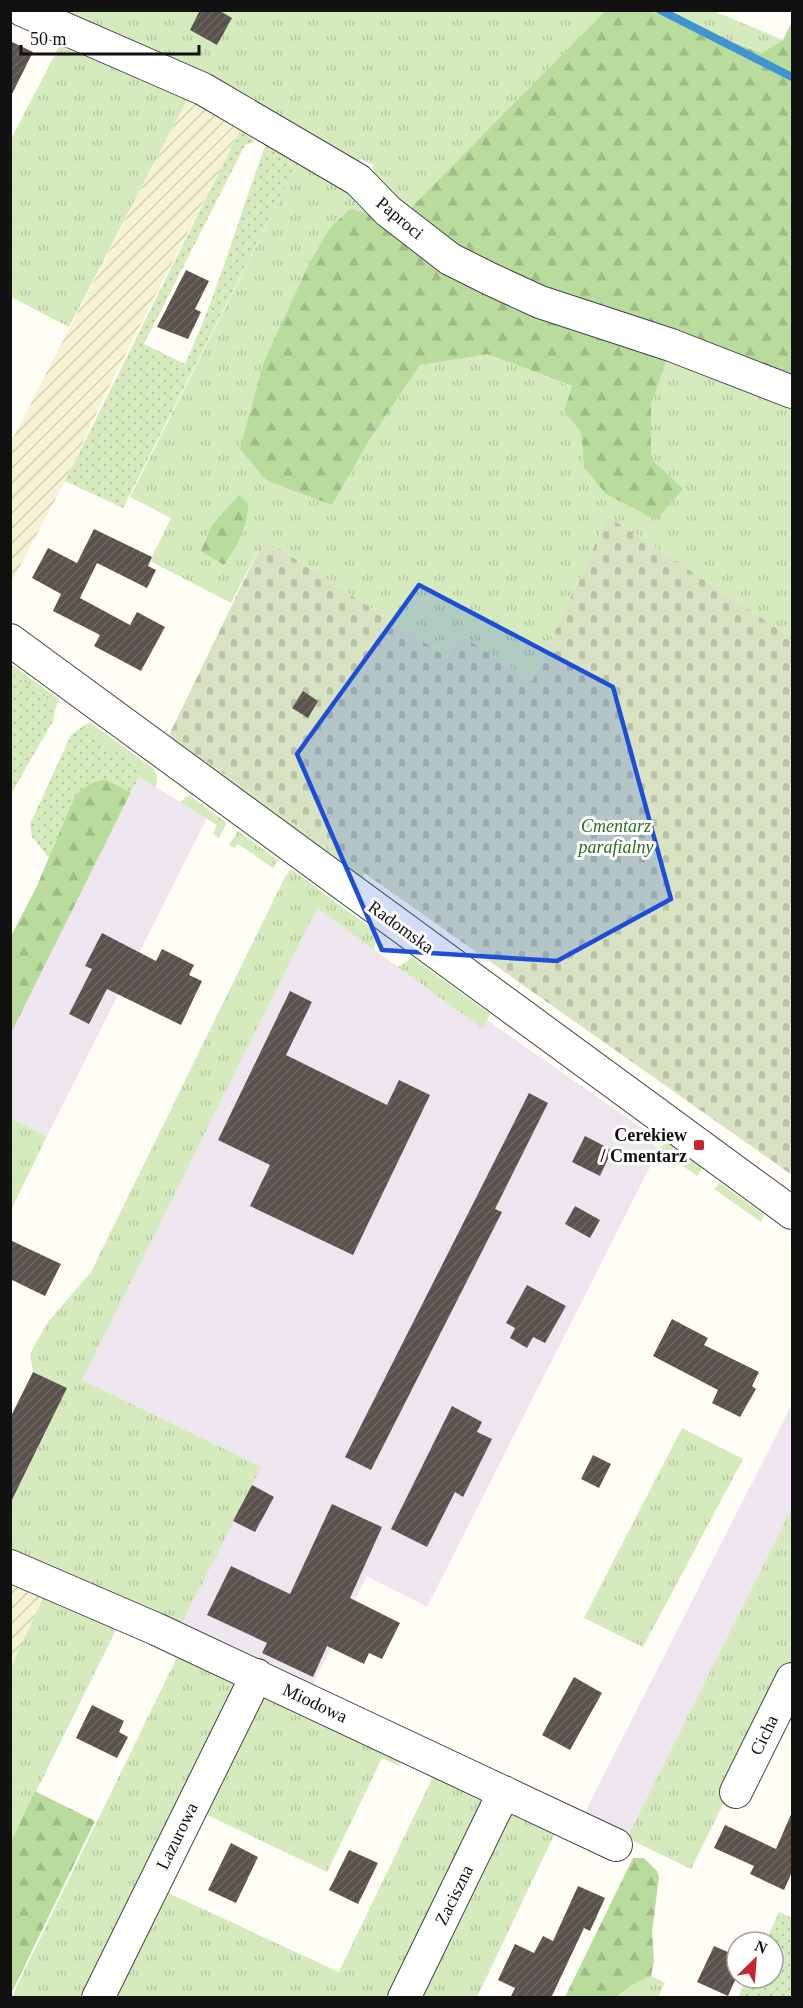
<svg xmlns="http://www.w3.org/2000/svg" width="803" height="2008" font-family="'Times New Roman',serif">
	<style>
		.industrial { fill: #eee6ef }
		.farmland { fill: url(#farmland-furrows) }
		.grass { fill: url(#grass-tufts) }
		.forest { fill: url(#forest-firs) }
		.cemetery { fill: url(#cemetery-stones) }
		.garden { fill: url(#garden-dots) }
		.lines { fill: none; stroke-linecap: round; stroke-linejoin: round }
		.stream { stroke: #3f96cf; stroke-width: 8 }
		.building { fill: url(#building-hatch) }
		.minor-casing { stroke: #444; stroke-width: 34 }
		.minor { stroke: #fff; stroke-width: 32 }
		.marked { fill: #1d4ed8; fill-opacity: 0.2; stroke: #1d4ed8; stroke-width: 4.5; stroke-linejoin: round }
		.poi-dot { fill: #c4262e; stroke: #fff; stroke-width: 2 }
		.labels { text-anchor: middle; dominant-baseline: central; stroke-width: 6; stroke-linejoin: round; paint-order: stroke }
		.street-label { font-size: 18px; fill: #111; stroke: #fff }
		.park-label { font-size: 18px; font-style: italic; fill: #2f6b1f; stroke: #fff }
		.poi-label { font-size: 18px; font-weight: bold; fill: #111; stroke: #fff; text-anchor: end }
	</style>
	<defs>
		<pattern id="farmland-furrows" width="10" height="10" patternUnits="userSpaceOnUse" patternTransform="scale(1.5)"><rect width="10" height="10" fill="#f6f3d4"/><path d="M-1 1l2-2M0 10L10 0M9 11l2-2" fill="none" stroke="#d2cfb5"/></pattern>
		<pattern id="grass-tufts" width="24" height="20" patternUnits="userSpaceOnUse" patternTransform="scale(1.5)"><rect width="24" height="20" fill="#d5ebbd"/><path d="M3 7l-1-3M5 7V3M7 7l1-3M15 17l-1-3M17 17v-4M19 17l1-3" fill="none" stroke="#b6c8a1"/></pattern>
		<pattern id="forest-firs" width="22" height="20" patternUnits="userSpaceOnUse" patternTransform="scale(1.5)"><rect width="22" height="20" fill="#b9dc9c"/><path d="M5 1l3.5 6h-7zM16 11l3.5 6h-7z" fill="#9ebc85"/></pattern>
		<pattern id="cemetery-stones" width="16" height="16" patternUnits="userSpaceOnUse" patternTransform="scale(1.5)"><rect width="16" height="16" fill="#d9e3c4"/><path d="M2 7V4a2 2 0 0 1 4 0v3zM10 15v-3a2 2 0 0 1 4 0v3z" fill="#b9c2a7"/></pattern>
		<pattern id="garden-dots" width="8" height="8" patternUnits="userSpaceOnUse" patternTransform="scale(1.5)"><rect width="8" height="8" fill="#d5ebbd"/><path d="M2 2h.1M6 6h.1" fill="none" stroke="#b6c8a1" stroke-width="1.8" stroke-linecap="round"/></pattern>
		<pattern id="building-hatch" width="6" height="6" patternUnits="userSpaceOnUse" patternTransform="scale(1.5)"><rect width="6" height="6" fill="#5a524d"/><path d="M-1 1l2-2M0 6l6-6M5 7l2-2" fill="none" stroke="#6d6662"/></pattern>
	</defs>
	<rect width="100%" height="100%" fill="#fffdf5"/>
	<path class="industrial" d="M139 777 207 818 47 1136 11 1118 10 1033Z
		M317 908 482 1028 487 1020 603 1101 645 1130 648 1140 659 1149 427 1607 367 1576 312 1686 182 1625 233 1521 82 1380Z
		M792 1404V1535L639 1843 584 1814Z"/>
	<path class="farmland" d="M190 94 244 122 108 389 65 481 11 583V442Z
		M11 1582 44 1596 11 1667Z"/>
	<path class="grass" d="M11 11H605L407 213 374 181 373 165 361 159 355 171 190 94 69 327 11 297 10 141 63 39Z
		M650 11H714L783 40 763 53Z
		M303 153 391 219 332 505 369 441 420 365 488 353 573 387 564 412 581 432 584 467 651 459V405L669 353 792 404V638L608 516 532 681 461 635 447 657 264 539 231 603 150 561 171 518 130 497Z
		M10 663 60 700 56 706 11 672Z
		M90 722 154 769 157 776 156 787 139 777 135 765 82 727Z
		M169 735 365 873 361 880 166 740Z
		M189 795 227 823 219 838 213 834 217 825 180 802Z
		M238 831 278 860 273 868 238 844 234 848 229 845Z
		M291 869 378 933 374 950 317 908 82 1380 261 1467 182 1624 11 1559 10 1481 20 1485 67 1388 33 1372 30 1354 47 1323 91 1272 285 877Z
		M412 957 490 1014 483 1029 398 967Z
		M11 1118 47 1136 11 1210Z
		M667 1141 703 1167 697 1176 659 1149Z
		M720 1183 764 1215 761 1222 714 1189Z
		M682 1428 743 1459 643 1647 584 1618Z
		M792 1508V1665L691 1869 627 1838Z
		M44 1596 121 1620 11 1842V1667Z
		M182 1647 240 1682 91 1997 11 1998Z
		M258 1694 403 1753 399 1766 382 1758 327 1872 201 1812Z
		M433 1768 490 1794 390 1997 114 1998 166 1892 339 1972 431 1781Z
		M509 1806 557 1829 477 1997 414 1998Z
		M651 1976 665 1983 658 1997 617 1998 633 1984Z"/>
	<path class="forest" d="M605 11H650L762 53 783 40 792 21V385L669 353 651 405V459L683 489 656 520 606 494 584 467 581 432 564 412 572 386 488 354 420 365 369 441 332 505 266 480 240 449 263 364 308 266 330 228 350 209 391 219 407 212Z
		M239 495 248 504C248 528 237 545 224 565L201 551 212 525Z
		M105 779 131 792 11 1033V936L37 886 75 795 91 783Z
		M35 1791 95 1821 11 1994V1842Z
		M633 1858H644L657 1871 659 1877 652 1932 654 1962 651 1976 633 1984 617 1997H565Z"/>
	<path class="cemetery" d="M608 516 792 638V1175L169 735 264 539 447 657 461 635 532 681Z"/>
	<path class="garden" d="M244 122 255 128 254 142 245 145 144 344 185 364C217 295 238 220 264 149L274 138 303 153 123 508 65 481Z
		M11 672 56 706 53 721 11 794Z
		M82 727 135 765 139 777 131 792 105 779 91 783 75 795 49 858 32 837 30 824 71 735Z
		M779 1912 792 1918V1997H738L747 1978H773V1942H765Z"/>
	<g class="lines">
		<path class="stream" d="M660 10 792 77"/>
	</g>
	<path class="building" d="M200 10H218L232 18 217 45 190 30Z
		M10 41 33 52 10 98Z
		M186 270 209 281 195 309 201 312 188 339 157 327Z
		M94 529 152 557 148 566 156 570 147 588 97 563 80 598 130 625 137 612 165 627 141 671 94 646 100 635 53 611 61 594 32 578 48 548 77 563Z
		M303 691 318 701 308 718 292 708Z
		M102 933 156 961 162 949 194 965 189 975 202 981 181 1025 107 989 89 1024 69 1014 92 969 85 966Z
		M290 991 312 1002 286 1055 387 1105 399 1080 430 1095 353 1255 250 1206 270 1165 218 1140Z
		M529 1093 548 1103 495 1209 502 1212 371 1470 345 1457Z
		M585 1136 612 1150 600 1176 572 1162Z
		M575 1206 600 1220 590 1238 565 1224Z
		M10 1240 61 1264 45 1296 10 1279Z
		M527 1285 566 1306 545 1343 533 1337 527 1348 510 1338 515 1328 506 1323Z
		M672 1319 708 1338 704 1345 759 1372 752 1386 756 1389 740 1417 712 1403 718 1390 653 1356Z
		M33 1372 67 1388 10 1504V1418Z
		M452 1406 482 1422 477 1432 492 1439 463 1497 455 1492 427 1547 391 1529Z
		M593 1455 611 1464 599 1488 581 1479Z
		M252 1485 274 1497 255 1532 233 1521Z
		M332 1504 382 1527 350 1598 400 1623 382 1659 369 1653 364 1664 327 1646 313 1677 262 1653 267 1643 207 1615 231 1566 290 1594Z
		M574 1677 602 1693 570 1750 542 1735Z
		M92 1705 124 1721 119 1732 128 1737 117 1758 76 1738Z
		M792 1812V1872L784 1890 750 1874 754 1866 714 1848 725 1825 776 1849Z
		M231 1843 258 1857 236 1903 208 1890Z
		M349 1850 378 1863 358 1904 329 1890Z
		M578 1886 605 1898 590 1931 584 1928 551 1998H510L515 1988 498 1980 515 1944 534 1953 543 1936 553 1941Z
		M714 1946 737 1956V1976L728 1996 697 1982Z"/>
	<g class="lines">
		<g class="minor-casing">
			<path id="minor" d="M22 10 203 89 358 180 388 211 450 259 490 279 540 302 671 345 792 392
				M10 640 792 1213
				M10 1566 156 1629 616 1845
				M736 1792 792 1679
				M98 1998 257 1675
				M404 1998 504 1792"/>
		</g>
		<use href="#minor" class="minor"/>
	</g>
	<path class="marked" d="M419 585 613 687 671 899 557 961 382 950 297 754Z"/>
	<rect class="poi-dot" x="693" y="1139" width="12" height="12" rx="3"/>
	<g class="labels">
		<g class="street-label">
			<text transform="translate(400 218) rotate(40)">Paproci</text>
			<text transform="translate(401 927) rotate(36)">Radomska</text>
			<text transform="translate(315 1703) rotate(25)">Miodowa</text>
			<text transform="translate(764 1735) rotate(-64)">Cicha</text>
			<text transform="translate(177 1836) rotate(-64)">Lazurowa</text>
			<text transform="translate(454 1895) rotate(-64)">Zaciszna</text>
		</g>
		<g class="park-label">
			<text x="616" y="826">Cmentarz<tspan x="616" dy="21">parafialny</tspan></text>
		</g>
		<g class="poi-label">
			<text x="687" y="1135">Cerekiew<tspan x="687" dy="21">/ Cmentarz</tspan></text>
		</g>
	</g>
	<rect width="803" height="2008" fill="none" stroke="#111111" stroke-width="24"/>
	<g transform="translate(755 1960) rotate(25)"><circle r="28" fill="#ffffff" stroke="#a0a0a0" stroke-width="1.5"/>
	<path d="M0-4.5L10 22L0 15L-10 22Z" fill="#c4262e"/>
	<text y="-9" font-size="16" font-weight="bold" text-anchor="middle" fill="#111111">N</text>
	</g>
	<path d="M21 45v9h178v-9" fill="none" stroke="#111111" stroke-width="3"/>
	<text x="30" y="45" font-size="18" fill="#111111" stroke="#ffffff" stroke-width="4.5" paint-order="stroke">50 m</text>
</svg>
